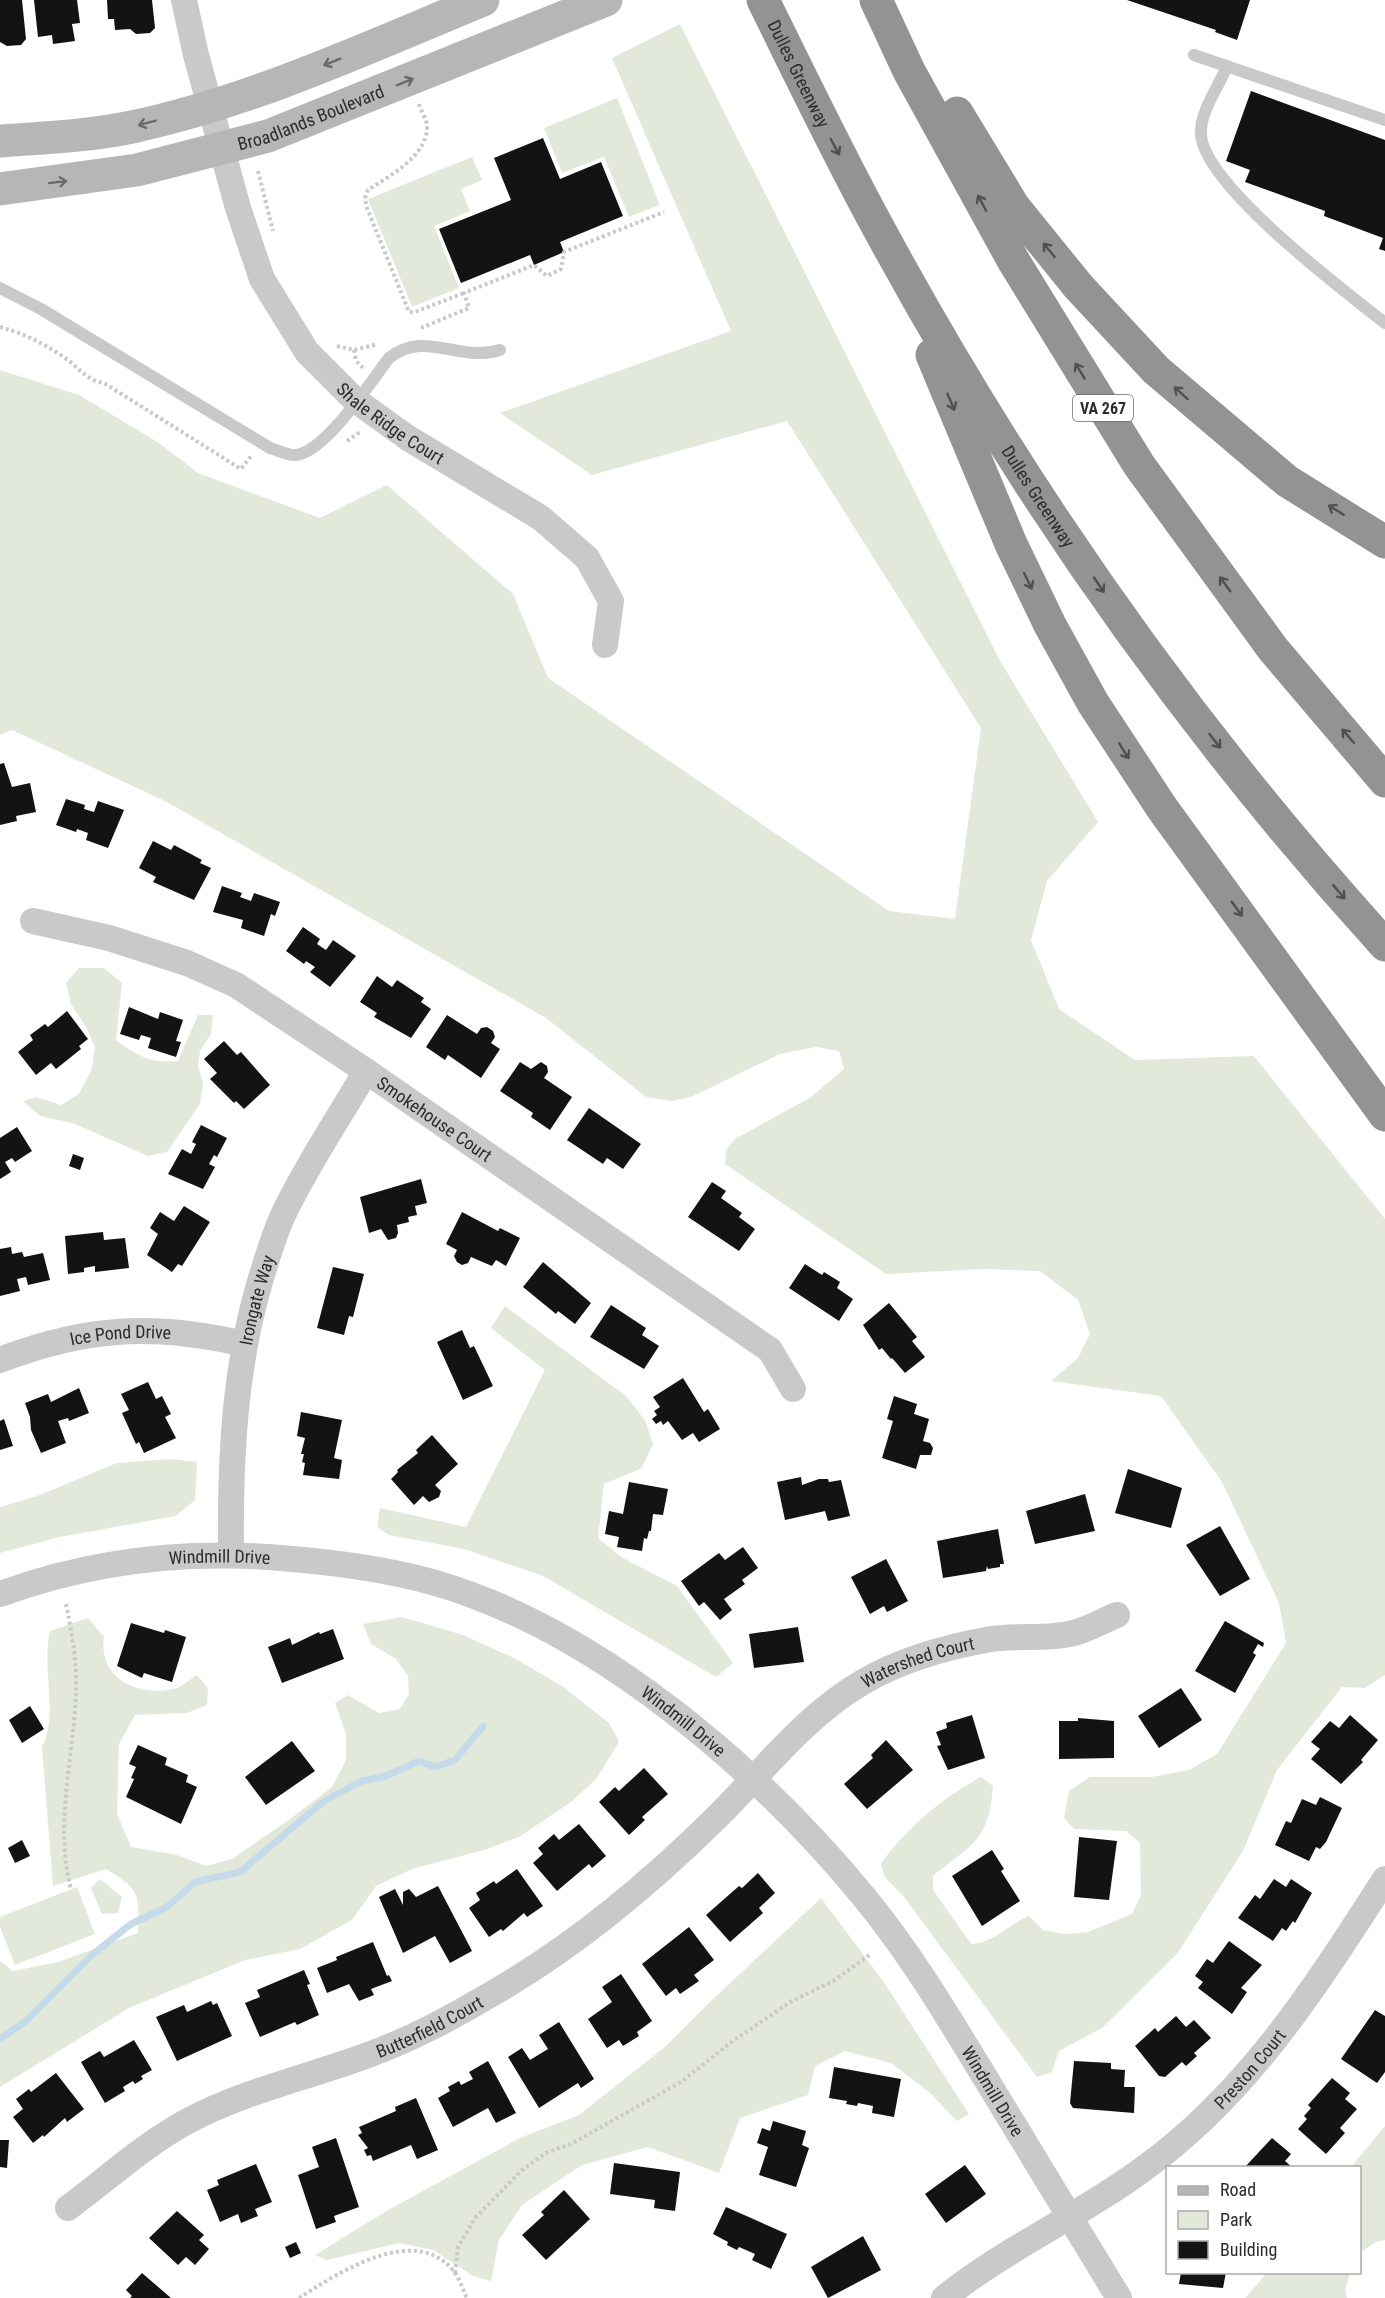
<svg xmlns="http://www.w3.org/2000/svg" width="1385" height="2298" font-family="'Roboto Condensed',sans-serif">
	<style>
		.green { fill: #e2e9da }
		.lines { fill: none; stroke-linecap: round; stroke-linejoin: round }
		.stream { stroke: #c6dbe9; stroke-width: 7 }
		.building { fill: #131313 }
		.path { stroke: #c9c9c9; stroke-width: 4; stroke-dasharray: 3 3; stroke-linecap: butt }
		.lane { stroke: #c9c9c9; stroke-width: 12 }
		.street { stroke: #c9c9c9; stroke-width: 26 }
		.secondary { stroke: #b6b6b6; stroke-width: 33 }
		.highway { stroke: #939393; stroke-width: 33 }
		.oneway { stroke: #6a6a6a }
		.oneway2 { stroke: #505050 }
		.labels { text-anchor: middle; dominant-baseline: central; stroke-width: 6; stroke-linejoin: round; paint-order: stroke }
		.shield { fill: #fff; stroke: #6b6b6b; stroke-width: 1.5 }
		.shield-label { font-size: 16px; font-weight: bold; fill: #2c2c2c }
		.street-label { font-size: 18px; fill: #2c2c2c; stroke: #fff }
	</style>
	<rect width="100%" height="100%" fill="#fff"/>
	<path class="green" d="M680 24 999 659 1098 822 1047 881 1031 940 1059 1009 1135 1060 1254 1056 1385 1219V1675L1365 1688 1342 1687 1277 1770 1243 1851 1177 1954 1102 2028 1059 2051 1052 2072 1037 2077 904 1897 884 1876 881 1863C908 1827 942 1798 981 1777L993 1786C989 1841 972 1844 933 1876V1890L971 1944C995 1942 1006 1926 1029 1916L1043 1930 1065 1934 1088 1932 1132 1914 1141 1895 1140 1843 1126 1831 1074 1829 1064 1818 1069 1791 1090 1777H1151L1189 1770 1217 1754 1286 1643 1279 1603 1222 1482 1161 1396 1051 1381 1078 1358 1090 1334 1078 1300 1040 1271 984 1269 886 1274 725 1164 726 1150 735 1139 811 1097 844 1069 839 1051 816 1047 780 1054 691 1097 672 1101 646 1097 546 1018 165 801 12 730 0 735V370L79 395 159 443 198 473 320 518 387 485 513 594 548 678 889 911 955 919 981 728 787 421 592 475 500 413 731 331 612 58Z
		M617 98 660 205 629 217 604 157 562 173 544 128Z
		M472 157 482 180 461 189 470 211 434 226 459 288 412 307 368 199Z
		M79 968H104L122 983 116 1040C137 1056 152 1064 178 1061L198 1015H213L211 1034 200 1051 198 1066 203 1084 200 1104 167 1152 148 1156 75 1124 40 1116 23 1101 36 1097 61 1105 79 1094 91 1071 95 1047 86 1027 71 1004 66 983Z
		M505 1306 627 1397 645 1420 653 1444 642 1468 604 1484 598 1538 621 1557 677 1586 733 1663 716 1677 543 1576 464 1549 389 1535 377 1527 380 1508 466 1527 545 1370 491 1328Z
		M171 1459 197 1462 195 1500 176 1516 60 1537 0 1553V1507L37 1496 117 1463Z
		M402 1617 463 1635 514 1658 562 1686 609 1723 619 1742 596 1779 571 1802 519 1837 484 1850 412 1869 376 1886 352 1920 300 1949 245 1960 129 2008 0 2087V1961L13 1971 58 1962 138 1933C139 1893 141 1891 106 1869L53 1886 42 1747C59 1713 41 1668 50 1631L88 1618 104 1637C98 1678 136 1697 173 1689 181 1688 190 1679 197 1675L208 1688 207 1705 187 1713 135 1715 119 1744 117 1814 131 1847 177 1855 206 1866 232 1859 290 1819 332 1787 346 1760V1734L335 1703 348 1695 379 1713 400 1709 409 1694 408 1676 396 1659 371 1644 363 1624Z
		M100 1879 122 1897 118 1913 102 1914 91 1888Z
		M77 1887 95 1934 15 1965 0 1927V1917Z
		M821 1898 883 1981 969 2114 957 2121 929 2092 891 2063 845 2051 815 2066 808 2095 740 2118 719 2173 648 2147 582 2165 522 2205 499 2240 491 2281 473 2276 433 2250 399 2243 327 2260 315 2255 388 2210 520 2138 579 2115 665 2047 711 2001Z
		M1385 2126V2240L1376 2242 1360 2253V2168L1351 2167Z
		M1267 2273H1350L1345 2291 1347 2298H1245Z"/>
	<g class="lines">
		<path class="stream" d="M0 2039 26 2021 92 1955 131 1924 167 1907 195 1882 240 1872 324 1801 362 1781 386 1776 419 1761 435 1767 455 1760 483 1726"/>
	</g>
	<path class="building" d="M0 0H22L26 39 21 45 7 46 0 42Z
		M34 0H77L80 23 72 24 75 41 53 44 52 35 38 37Z
		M107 0H152L155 28 150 33 136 34 130 29 115 30 114 19H108Z
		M1127 0H1250L1237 40 1215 32 1216 30Z
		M1251 91 1385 140V251L1379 249 1383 238 1324 216 1325 211 1245 182 1250 170 1226 161Z
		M543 138 560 179 601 162 623 216 560 242 564 252 534 265 530 255 461 283 439 229 511 200 494 158Z
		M4 763 12 787 30 783 36 812 16 816 17 821 0 825V764Z
		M66 799 85 805 84 809 94 812 98 801 124 810 108 848 86 840 88 833 77 829 76 832 56 825Z
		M153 841 171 850 174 845 202 860 200 863 211 868 194 900 153 882 156 877 139 868Z
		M222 886 242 893 240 897 251 901 254 893 280 902 275 916 271 914 264 936 241 928 243 920 213 912Z
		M303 927 320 939 317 944 326 950 333 940 356 956 330 987 310 972 315 967 306 961 304 964 286 951Z
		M377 976 392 987 397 980 424 998 421 1002 431 1009 411 1038 374 1017 377 1013 360 1002Z
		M129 1007 158 1019 160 1012 183 1020 176 1041 181 1042 176 1057 148 1048 151 1038 141 1035 139 1040 120 1034Z
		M67 1011 88 1039 79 1046 81 1049 56 1069 51 1063 36 1075 18 1052 33 1040 30 1035 45 1024 48 1027Z
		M447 1015 477 1034 481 1028 487 1027 493 1031 495 1037 491 1043 500 1049 481 1078 448 1055 445 1060 426 1047Z
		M224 1041 237 1055 241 1052 270 1085 244 1109 236 1101 234 1103 210 1079 217 1073 204 1059Z
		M520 1062 531 1069 541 1062 547 1066 548 1072 544 1078 572 1097 550 1130 531 1117 533 1113 500 1091Z
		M589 1108 641 1144 623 1169 607 1158 603 1164 567 1140Z
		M201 1125 227 1138 217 1157 214 1155 209 1164 215 1167 203 1189 168 1174 182 1149 191 1154 196 1144 192 1142Z
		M17 1127 32 1151 15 1162 12 1158 5 1162 11 1172 0 1179V1138Z
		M73 1154 84 1158 80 1170 69 1166Z
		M421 1179 427 1203 415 1206 417 1215 408 1217 409 1222 397 1225 398 1233 396 1238 388 1240 381 1229 369 1233 360 1197Z
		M712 1182 726 1191 721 1198 742 1213 739 1217 755 1229 739 1251 688 1217Z
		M184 1206 210 1222 182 1266 178 1264 172 1272 147 1255 158 1234 150 1228 160 1212 174 1221Z
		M462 1212 498 1231 500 1228 520 1238 506 1266 496 1260 492 1266 471 1257 468 1263 462 1265 457 1262 454 1256 457 1250 446 1244Z
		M103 1232 104 1240 125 1238 129 1268 95 1272V1266L84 1268V1272L68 1274 65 1236Z
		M11 1247 12 1254 22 1252 24 1257 43 1253 50 1280 28 1285 26 1277 17 1279 20 1291 0 1296V1249Z
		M543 1262 591 1303 575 1324 558 1311 556 1314 523 1287Z
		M805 1264 822 1275 824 1272 840 1282 837 1288 853 1299 839 1321 789 1288Z
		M333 1267 364 1274 353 1317 349 1316 344 1335 317 1328Z
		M889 1303 917 1337 912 1341 925 1357 905 1373 892 1358 891 1359 882 1348 879 1350 863 1325Z
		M611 1305 646 1328 642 1335 659 1346 644 1369 590 1337Z
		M462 1330 470 1348 474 1346 493 1386 463 1400 437 1342Z
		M683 1378 704 1412 708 1409 720 1429 699 1442 693 1433 682 1440 668 1421 663 1425 661 1421 656 1424 652 1419 657 1415 654 1411 660 1407 653 1397Z
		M148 1382 156 1399 162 1396 171 1414 165 1417 176 1438 144 1453 139 1442 136 1444 122 1413 129 1410 121 1394Z
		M79 1388 89 1413 69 1421 68 1418 58 1421 66 1443 41 1453 31 1430 30 1417 25 1403 48 1394 51 1402Z
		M894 1396 917 1404 914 1414 929 1419 923 1441 930 1443 933 1448 931 1455H920L916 1469 882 1458 893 1421 887 1419Z
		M301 1412 342 1420 334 1458 342 1460 339 1479 303 1475 305 1463 302 1462 304 1454H301L305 1438 297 1436Z
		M4 1419 13 1446 0 1450V1421Z
		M432 1435 458 1464 435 1485 441 1491 439 1497 429 1502 423 1496 414 1505 391 1479 398 1472 397 1470 418 1453 416 1450Z
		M1128 1469 1182 1488 1171 1528 1115 1513Z
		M801 1477 802 1485 819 1479H828L829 1482 841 1480 850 1516 828 1521 825 1511 785 1520 777 1482Z
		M629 1482 668 1489 663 1515 653 1514 651 1531H649L647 1539 644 1538 642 1551 617 1547 619 1537 605 1534 609 1511 623 1514Z
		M1085 1494 1095 1531 1035 1544 1026 1511Z
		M1220 1526 1250 1579 1220 1596 1186 1545Z
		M998 1529 1004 1564H1000V1567L988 1569 987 1566 986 1571 943 1578 937 1541Z
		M743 1547 758 1568 742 1580 745 1584 724 1599 732 1610 720 1620 704 1602 699 1606 681 1581 719 1553 725 1560Z
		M886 1559 908 1601 887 1612 884 1606 870 1614 851 1577Z
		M1225 1621 1264 1643 1263 1647 1258 1644 1253 1653 1256 1655 1235 1693 1195 1671Z
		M131 1623 164 1633 165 1630 186 1637 172 1682 144 1673 142 1678 117 1666Z
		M798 1627 804 1662 754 1668 749 1634Z
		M333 1629 344 1659 282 1683 268 1647 290 1638 292 1645 319 1632 320 1634Z
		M1181 1688 1202 1720 1159 1748 1138 1716Z
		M30 1706 44 1729 22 1743 9 1720Z
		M972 1715 985 1758 948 1770 937 1746 941 1745 936 1732 947 1728 946 1723Z
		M1350 1715 1378 1740 1361 1760 1363 1762 1341 1784 1311 1759 1320 1749 1311 1742 1330 1721 1339 1728Z
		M1078 1718 1114 1721V1758L1059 1759V1721H1078Z
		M886 1740 913 1770 867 1809 844 1784 873 1758 871 1755Z
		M292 1741 315 1771 266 1805 245 1777Z
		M138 1745 167 1758 165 1765 188 1775 186 1782 197 1787 181 1824 126 1797 134 1779 131 1778 136 1767 129 1764Z
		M644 1768 668 1794 642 1817 645 1820 629 1835 599 1802 615 1787 619 1791Z
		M1320 1797 1342 1808 1326 1842 1320 1849 1316 1847 1309 1861 1275 1845 1286 1821 1291 1823 1302 1799 1316 1805Z
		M579 1824 606 1856 592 1868 589 1864 557 1891 533 1863 543 1854 538 1848 554 1834 559 1840Z
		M1079 1837 1117 1841 1109 1900 1074 1897Z
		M22 1840 30 1856 15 1863 8 1848Z
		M992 1850 1004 1869 1001 1871 1020 1901 982 1926 952 1876Z
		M517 1869 543 1906 527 1917 524 1913 503 1931 501 1929 489 1937 469 1908 480 1900 476 1893 494 1881 496 1884Z
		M758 1873 775 1893 759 1908 763 1913 730 1942 706 1915 739 1886 742 1888Z
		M1274 1879 1286 1887 1291 1879 1312 1893 1295 1923 1293 1921 1286 1931 1282 1928 1273 1941 1238 1918 1255 1895 1260 1899Z
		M438 1886 472 1951 450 1963 435 1936 403 1953 379 1897 395 1889 403 1905V1892L409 1889 416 1897Z
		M689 1927 714 1960 694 1975 699 1981 680 1994 676 1988 666 1996 642 1964Z
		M1229 1941 1262 1965 1241 1988 1247 1992 1232 2014 1198 1988 1203 1982 1195 1976 1207 1959 1213 1963Z
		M373 1942 387 1976 389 1975 392 1981 371 1989 374 1995 359 2001 349 1984 327 1993 317 1968 337 1960 336 1957Z
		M304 1970 310 1984 307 1985 319 2015 297 2025 295 2022 260 2037 245 2003 260 1997 257 1990Z
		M621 1974 652 2021 637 2032 639 2036 623 2046 619 2040 607 2048 588 2019 612 2002 602 1987Z
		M211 2001 213 2005 217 2003 232 2036 177 2061 156 2017 184 2005 187 2012Z
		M1375 2010 1385 2016V2072L1377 2083 1341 2059Z
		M1176 2016 1186 2027 1194 2020 1211 2038 1194 2053 1197 2056 1186 2066 1182 2062 1165 2077 1159 2076 1135 2046 1155 2028 1158 2032Z
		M559 2022 594 2079 581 2088 578 2083 539 2108 508 2057 522 2048 530 2060 548 2049 539 2035Z
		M134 2040 152 2070 141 2076 143 2079 135 2084 133 2081 123 2087 125 2091 105 2103 81 2062 100 2051 104 2057Z
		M488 2061 516 2113 496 2123 488 2108 453 2127 438 2098 450 2091 448 2087 459 2081 461 2085 473 2079 469 2072Z
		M1074 2061 1111 2063V2069L1125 2070 1124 2087H1135L1134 2113 1073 2108 1070 2103Z
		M834 2067 901 2079 894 2117 872 2113 873 2106 858 2103 857 2106 846 2104 847 2101 829 2098Z
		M56 2073 84 2109 67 2122 65 2118 44 2137 43 2135 33 2143 13 2117 23 2109 16 2099 29 2089 31 2092Z
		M1332 2078 1350 2093 1345 2099 1357 2109 1340 2128 1345 2133 1326 2154 1298 2129 1307 2119 1304 2116 1311 2108 1308 2105Z
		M416 2098 438 2150 417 2159 411 2145 373 2161 371 2155 367 2156 364 2150 368 2148 358 2135 362 2133 359 2127 396 2111 395 2107Z
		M773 2121 806 2131 802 2145 809 2148 796 2187 759 2175 768 2147 757 2143 762 2128 770 2131Z
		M336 2138 359 2207 334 2216 336 2222 316 2229 298 2175 319 2167 312 2147Z
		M1272 2138 1291 2154 1285 2161 1293 2168H1244Z
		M0 2140H9L7 2168 0 2167Z
		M614 2163 680 2172 675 2211 654 2208 655 2200 610 2194Z
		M256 2164 272 2202 255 2209 258 2216 241 2223 238 2214 220 2222 207 2190 219 2185 217 2180Z
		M965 2165 986 2194 946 2223 925 2194Z
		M564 2190 590 2219 546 2260 522 2235 544 2215 541 2212Z
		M726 2207 787 2234 771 2269 752 2260 755 2254 739 2247 737 2250 727 2245 728 2242 713 2234Z
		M177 2211 204 2235 199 2240 209 2249 195 2265 186 2257 178 2265 149 2238Z
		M863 2236 881 2270 828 2298 811 2267Z
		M296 2242 301 2253 290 2258 285 2247Z
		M1181 2272H1226L1223 2288 1179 2284Z
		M142 2273 171 2298H130L132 2296 126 2290Z"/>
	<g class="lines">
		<path class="path" d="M419 104C421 111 427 120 427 126 428 156 389 176 368 190L365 198 367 208 409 312H415L464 293
			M258 171 273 231
			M0 327C23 333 45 344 65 358 79 367 85 380 104 383L241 469 251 456
			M421 328 469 308 464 293 534 265 547 276 561 269 564 252 664 212
			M337 346 354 350 378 344
			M354 350 356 361 363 368
			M347 441 360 432
			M66 1604C72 1633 77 1661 76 1691 74 1757 54 1824 71 1889
			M455 2273 458 2247 475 2218 521 2171 546 2153 573 2143 681 2082 734 2040 792 2001 835 1980 871 1954
			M299 2298C338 2273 417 2221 455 2273 460 2280 463 2290 467 2298"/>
		<path class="lane" d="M1194 55 1385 120
			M1227 66C1219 86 1202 109 1201 130 1196 180 1346 292 1385 323
			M0 288 41 309 270 448C277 450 285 454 292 455 322 458 371 381 389 358 425 329 459 363 500 350"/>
		<g class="street">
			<path id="s1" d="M184 0 196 55 238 208 262 279 307 352 355 400 408 438 541 518 587 558 611 601 605 645"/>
			<path id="s2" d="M33 921 109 938 187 963 236 985 366 1071 770 1350 793 1389"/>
			<path id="s3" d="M0 1360C85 1327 154 1323 244 1344"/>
			<path id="s4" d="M231 1554C230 1460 234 1368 261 1278 268 1256 274 1234 284 1213 308 1163 339 1118 366 1071"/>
			<path id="s5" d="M0 1594C91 1561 185 1550 281 1558 332 1562 382 1568 432 1582 595 1628 758 1768 864 1897 911 1954 948 2017 986 2079 1030 2152 1075 2225 1119 2298"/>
			<path id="s6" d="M68 2208C107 2179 145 2144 188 2121 244 2091 309 2077 368 2055 413 2039 454 2016 495 1992 576 1945 647 1886 714 1820 762 1773 803 1717 863 1682 902 1659 946 1647 991 1639 1019 1635 1051 1640 1077 1632 1091 1628 1104 1620 1117 1615"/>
			<path id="s7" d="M944 2298C1006 2248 1082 2215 1146 2167 1250 2091 1316 1986 1385 1879"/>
		</g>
		<g class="secondary">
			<path d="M0 141C44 138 89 136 132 127 253 101 369 47 483 0"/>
			<path id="s8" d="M0 189 137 170 268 136 606 0"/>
		</g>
		<g class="highway">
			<path id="s9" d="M763 0C801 77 838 154 879 229 1018 486 1189 729 1385 945"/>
			<path d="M876 0 909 71 1013 260 1139 465 1273 649 1385 781"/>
			<path d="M957 113 1014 207 1078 286 1156 370 1287 481 1385 542"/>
			<path d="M932 355 1011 544 1050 625 1093 703 1162 808 1385 1115"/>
		</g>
	</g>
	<defs><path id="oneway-shaft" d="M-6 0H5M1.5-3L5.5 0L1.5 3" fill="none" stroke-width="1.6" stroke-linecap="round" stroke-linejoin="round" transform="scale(1.5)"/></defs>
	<g class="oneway">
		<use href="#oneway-shaft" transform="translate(332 62) rotate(158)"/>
		<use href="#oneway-shaft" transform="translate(405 82) rotate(-22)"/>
		<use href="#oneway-shaft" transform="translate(147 123) rotate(165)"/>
		<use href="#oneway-shaft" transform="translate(58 182) rotate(-7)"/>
	</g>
	<g class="oneway2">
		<use href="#oneway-shaft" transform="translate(835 147) rotate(62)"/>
		<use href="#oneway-shaft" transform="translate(982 203) rotate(-118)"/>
		<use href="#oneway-shaft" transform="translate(1049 250) rotate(-129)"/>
		<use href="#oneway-shaft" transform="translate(1080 371) rotate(-121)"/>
		<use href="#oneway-shaft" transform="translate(1181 393) rotate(-138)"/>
		<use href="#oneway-shaft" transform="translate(951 402) rotate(67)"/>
		<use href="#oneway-shaft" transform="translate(1336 510) rotate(-148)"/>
		<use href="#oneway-shaft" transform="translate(1028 581) rotate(64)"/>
		<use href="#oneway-shaft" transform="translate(1225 584) rotate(-126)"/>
		<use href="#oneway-shaft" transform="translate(1099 585) rotate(56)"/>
		<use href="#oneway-shaft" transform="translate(1348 736) rotate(-131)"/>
		<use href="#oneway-shaft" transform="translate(1215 741) rotate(52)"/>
		<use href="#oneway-shaft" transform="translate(1124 751) rotate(58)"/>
		<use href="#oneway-shaft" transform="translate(1339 892) rotate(50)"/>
		<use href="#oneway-shaft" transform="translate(1237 909) rotate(54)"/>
	</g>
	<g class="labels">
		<rect class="shield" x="1073" y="395" width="60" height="26" rx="4.5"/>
		<g class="shield-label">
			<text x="1103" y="408">VA 267</text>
		</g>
		<g class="street-label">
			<text stroke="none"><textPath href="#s9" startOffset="82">Dulles Greenway</textPath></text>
			<text stroke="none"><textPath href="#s8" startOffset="320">Broadlands Boulevard</textPath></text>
			<text stroke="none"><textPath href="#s1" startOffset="486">Shale Ridge Court</textPath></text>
			<text stroke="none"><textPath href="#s9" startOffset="568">Dulles Greenway</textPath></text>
			<text stroke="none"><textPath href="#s2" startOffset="453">Smokehouse Court</textPath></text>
			<text stroke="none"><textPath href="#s4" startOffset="256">Irongate Way</textPath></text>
			<text stroke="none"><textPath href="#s3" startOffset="124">Ice Pond Drive</textPath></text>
			<text stroke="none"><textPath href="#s5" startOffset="224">Windmill Drive</textPath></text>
			<text stroke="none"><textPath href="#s6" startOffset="1024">Watershed Court</textPath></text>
			<text stroke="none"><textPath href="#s5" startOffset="728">Windmill Drive</textPath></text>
			<text stroke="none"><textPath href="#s6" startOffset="408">Butterfield Court</textPath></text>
			<text stroke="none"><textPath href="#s7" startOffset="384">Preston Court</textPath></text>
			<text stroke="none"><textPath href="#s5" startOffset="1214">Windmill Drive</textPath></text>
		</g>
	</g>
	<rect x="1166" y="2166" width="195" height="108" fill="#ffffff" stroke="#ababab" stroke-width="1.5"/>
	<rect x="1178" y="2186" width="30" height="9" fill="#b6b6b6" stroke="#ababab" stroke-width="1.5"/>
	<text x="1220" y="2196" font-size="18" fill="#2c2c2c">Road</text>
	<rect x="1178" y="2211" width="30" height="18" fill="#e2e9da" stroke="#ababab" stroke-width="1.5"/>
	<text x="1220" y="2226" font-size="18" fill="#2c2c2c">Park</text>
	<rect x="1178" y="2241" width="30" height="18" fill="#131313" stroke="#ababab" stroke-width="1.5"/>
	<text x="1220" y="2256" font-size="18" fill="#2c2c2c">Building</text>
</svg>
